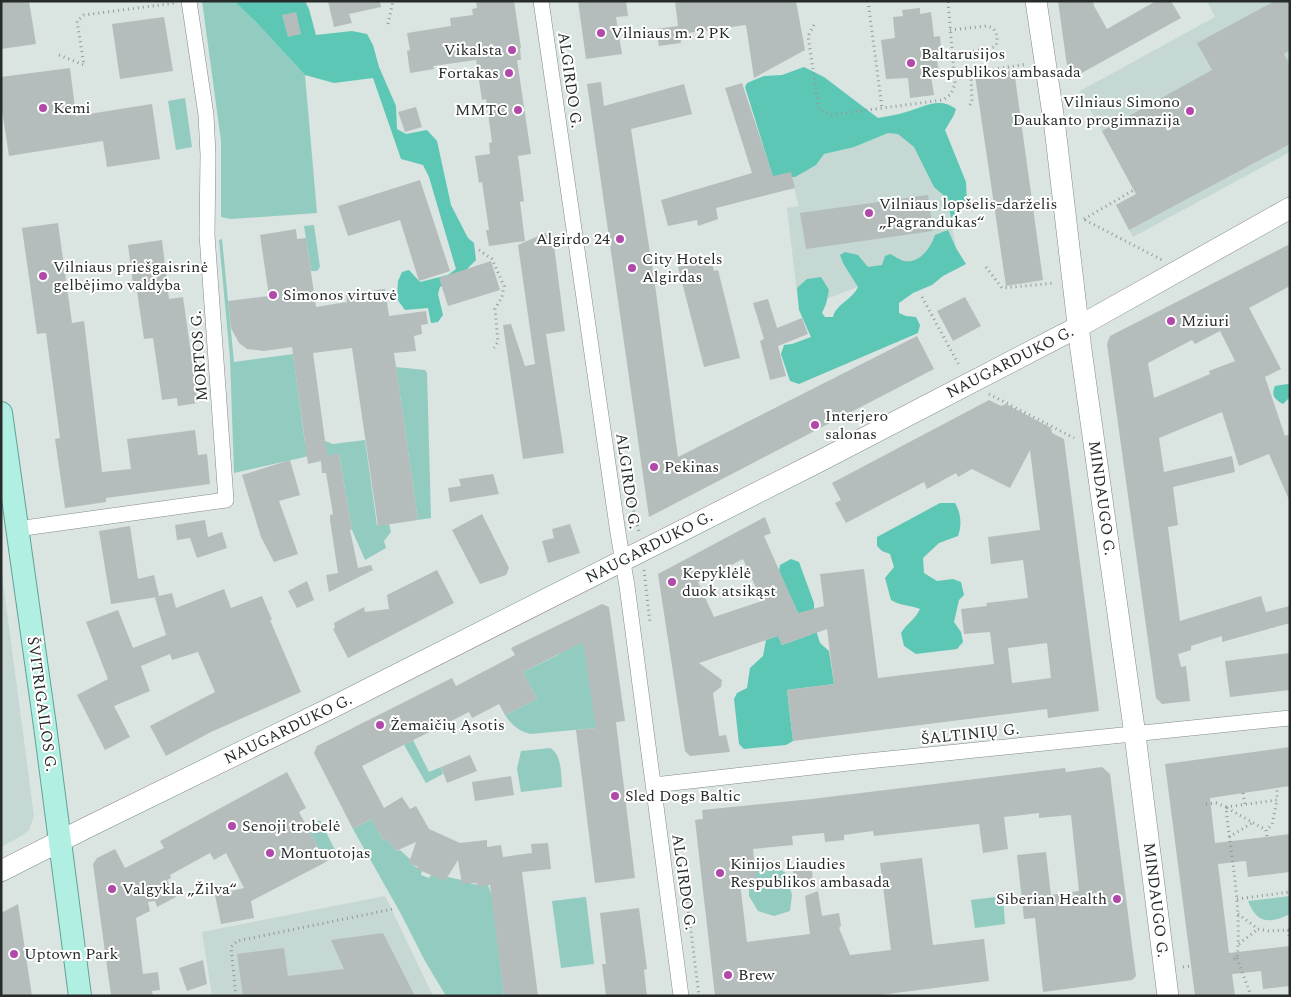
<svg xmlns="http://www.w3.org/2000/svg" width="1291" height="997" font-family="Spectral,serif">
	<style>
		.built { fill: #c5d8d4 }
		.green { fill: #92ccc0 }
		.forest { fill: #5cc7b4 }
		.building { fill: #b4bdbb; fill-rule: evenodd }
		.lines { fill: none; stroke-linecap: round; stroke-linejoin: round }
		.minor-casing { stroke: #838b89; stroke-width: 16 }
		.secondary-casing { stroke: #838b89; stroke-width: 22 }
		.primary-casing { stroke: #60a397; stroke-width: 24 }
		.path { stroke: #929a98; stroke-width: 3; stroke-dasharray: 1 4; stroke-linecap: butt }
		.minor { stroke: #fff; stroke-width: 15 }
		.secondary { stroke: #fff; stroke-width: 21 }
		.primary { stroke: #b2efe3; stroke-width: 22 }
		.poi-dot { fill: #b148aa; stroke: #fff; stroke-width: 2 }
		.labels { text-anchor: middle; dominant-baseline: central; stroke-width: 4; stroke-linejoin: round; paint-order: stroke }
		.poi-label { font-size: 16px; fill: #272b2a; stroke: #fff; text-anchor: start }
		.street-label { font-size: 16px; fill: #272b2a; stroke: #fff }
	</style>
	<rect width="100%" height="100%" fill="#dae4e1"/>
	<path class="built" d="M1207 1H1290V152L1133 237 1116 205 1136 194 1080 91 1215 17Z
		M932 121 956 248 799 310 787 208 799 206 797 200 791 172 762 144Z
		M1 567 34 816 29 830 21 836 1 847Z
		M385 896 433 996H212L202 932Z"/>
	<path class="green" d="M202 1H234L257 23 305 75 317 213 231 219 221 217V141Z
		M185 98 192 147 176 150 168 101Z
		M314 225 320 267 317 271H311L304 226Z
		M222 239 234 362 293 354 305 443 325 441 333 444 365 440 377 525 389 524 391 532 384 541 386 548 365 560 352 530 339 454 320 457 309 456 234 473 230 358 219 240Z
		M396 367 425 370 427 373 431 518 418 520Z
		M590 635 596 728 530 734C518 731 512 725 505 715L537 699 523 672 556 656Z
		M413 740 429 772 441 767 443 774 426 783 404 745Z
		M550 748C562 754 561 775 562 787L521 792 517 769 521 751Z
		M375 817 382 831 379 833 384 841 387 839 396 851 400 850 411 860 410 863 422 871 421 875 429 878 431 875 445 880 448 877 471 882V884L488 885 492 896 504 996H446L425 961 401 914 353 829Z
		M320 820 336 852 326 862 307 827Z
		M770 864 786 873 792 895 790 911 774 916 758 911 749 896V878L752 870Z
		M1003 896 1005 924 975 928 971 900Z
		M1290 896V914C1270 924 1257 924 1248 901Z
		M586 897 594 964 561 968 552 901Z"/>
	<path class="forest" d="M234 1H305L309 9 316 35 352 31 367 34 373 45 379 67 396 106 397 129 406 134 427 130 437 141 451 205 468 238 474 243 476 260 465 271 440 287 438 294 443 315 438 322 431 323 428 308 405 310 397 299 398 281 402 272 409 270 420 282 448 275 456 269 429 177 423 165 401 159 373 78 334 83 305 75 257 23Z
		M804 67 824 77 878 118C887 116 897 115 906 112 924 107 939 96 956 109L954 115 945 130 966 182 967 204 951 218 947 198 934 187 914 147 898 134 888 133 854 147 824 154 816 165 795 177H773L745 87 747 83 764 76 782 75Z
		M948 230 956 248 966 264 943 276 932 285 913 293 899 303V313L906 316 916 317 920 325 918 333 799 384 790 381 781 354 784 345 792 344 811 337 799 310 797 288 807 279 821 277 829 290 826 304 822 313 825 317H833C836 304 852 300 858 287L843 263 840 255 845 252 858 255 868 267 882 265 885 256 890 254C894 256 900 260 904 261 920 264 931 247 935 235Z
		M1287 384 1290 385V397L1283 404C1274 399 1271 395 1275 386Z
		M940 503H955C961 513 962 525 958 536L939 543 923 558 924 573 937 581 953 579 961 582 964 595 959 600 954 622 961 632 963 642 957 649 916 654 904 646 901 633C907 623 915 620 920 609 910 605 901 606 891 600L885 578 894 567 890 554 882 551 877 546V537Z
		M791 559 799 562 814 603V624L820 643 829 651 834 684 787 690 793 741 786 745 744 749 739 744 734 699 737 693 747 688 750 668 763 656 766 640 778 636 782 645 810 635 798 613 779 571 780 565Z"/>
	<path class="building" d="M1 1H29L36 44 1 49Z
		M328 1H380L381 7 349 14 352 23 334 27Z
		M476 1H514L521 48H520L521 60H517L531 154 518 156 524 201 520 202 525 241 489 246 486 230H489L482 182 479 183 475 156 490 154 489 143 492 142 486 99 482 100 476 60 433 66 434 69 410 73 407 51 410 50 407 33 451 26 450 18 473 15 472 9 477 8Z
		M578 1H626L628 16 616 17 622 54 586 59Z
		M675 1H796L805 50 754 78 746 25 680 34 681 43 659 46 656 29 678 26Z
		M1058 1H1093L1094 6 1107 29 1156 1H1171L1181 18 1069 80Z
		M1275 1H1290V50L1284 54 1290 65V144L1129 230 1116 205 1136 194 1102 131 1212 70 1197 43Z
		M920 8V14L931 12 934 37 940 36 941 50 936 51 939 75 931 76 934 95 910 98 908 78 886 79 881 40 895 38 893 17 903 16 902 10Z
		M296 12 301 34 288 37 282 15Z
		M164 17 173 71 120 79 112 24Z
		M70 68 76 116 152 104 160 159 107 167 103 141 9 156 1 103V77Z
		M1014 70 1043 280 1006 286 975 76Z
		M601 82 604 106 684 84 692 114 631 129 656 292 678 457 917 336 934 369 649 517 587 84Z
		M742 83 773 176 791 172 795 188 716 208 718 219 698 226 697 220 668 226 661 200 752 173 725 88Z
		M416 107 422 127 405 132 398 112Z
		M420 180 450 271 419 281 400 220 348 236 338 206Z
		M928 195 933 231 806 249 800 213Z
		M58 223 72 323 84 321 102 472 131 469 127 439 195 430 198 455 207 454 210 484 106 498V502L65 508 55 439 60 438 46 333 37 334 22 228Z
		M296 229 297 239 306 238 316 307 347 302 346 294 385 289 389 316 426 311 428 324 421 325 422 334 414 336 416 351 394 353 418 520 378 526 352 348 313 353 327 455 339 454 352 530H350L358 568 371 565 373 570 329 592 326 575 338 573 330 520V515L333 514 326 473H322L321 461 308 464 292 347 264 351 247 349 239 343 231 328 228 301 269 296 260 235Z
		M552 230 565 331 546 334 564 453 523 459 503 325 511 324 525 366 535 364 518 245Z
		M162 240 169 299 183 297 198 403 178 406 177 398 162 400 153 338 144 339 137 291 134 292 128 245Z
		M1290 244V286L1249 308 1281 369 1265 377 1285 436 1290 434V502L1269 454 1239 466 1222 412 1159 438 1164 472 1232 456 1235 472 1173 487 1178 525 1168 527 1180 621 1261 596 1266 612 1290 606V623L1222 642V636L1191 646V650L1178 654 1181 667 1186 666 1190 701 1162 704 1156 698 1107 344 1110 336ZM1220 331 1235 361 1209 371 1210 374 1154 398 1148 363 1192 340 1195 344Z
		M711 259 714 271 718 270 740 358 704 367 678 267Z
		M491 261 500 290 448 306 439 278Z
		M965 297 981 326 953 341 937 311Z
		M768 299 777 328 802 318 808 334 778 346 786 376 770 380 760 341 764 339 753 303Z
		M989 400 1001 406 1006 404 1051 428 1052 433 1064 439 1099 711 1048 718 1047 709 793 741 787 690 834 684 827 629 782 645 778 636 699 663 722 680 721 687 713 693 719 736 726 735 730 752 690 756 685 751 658 574 765 517 771 533 764 536 798 613 824 606 820 574 864 569 878 678 994 664 990 632 964 634 961 609 987 606 986 603 1028 598 1023 560 991 564 988 537 1040 530 1030 450 1010 488 972 469 958 477 956 473 927 489 924 482 846 523 835 503 841 500 832 483ZM743 559 762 601 714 617 698 582ZM1047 643 1051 678 1012 683 1008 648Z
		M290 460 300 495 279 501 298 554 274 562 261 537 242 475Z
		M493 474 499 494 450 502 448 488 461 486 459 479Z
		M482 514 509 568 506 575 480 584 452 530Z
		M205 520 208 537 222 532 227 548 197 558 190 538 177 540 175 525Z
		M570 524 580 553 548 563 542 541 554 538 552 529Z
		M130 526 138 579 154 575 159 596 172 593 176 608 224 589 231 608 262 596 272 620H270L301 692 211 732 166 756 150 726 215 692 198 652 172 660 170 654 141 666 150 691 114 706 130 737 105 750 77 695 108 679 86 622 118 610 133 648 166 635 155 598 158 597 111 604 99 531Z
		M437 570 454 603 348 658 333 629 335 628 334 623 364 607 365 612 389 609 387 595Z
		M307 581 314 600 297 608 288 591Z
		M602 604 609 607 625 721 616 722 635 878 595 883 576 730 596 728 583 642 523 672 537 699 505 715 499 704 472 718 469 712 362 766 384 808 402 797 410 809 416 806 429 829 460 843 487 840V847L501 845 503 857 532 853 531 844 548 843 551 869 522 872 538 996H504L490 885 478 887 477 883 462 884 458 860 445 881 417 869 418 867 409 863 416 842 396 851 387 839 384 841 371 819 353 829 314 753 317 746 452 678 456 686 515 655 511 648Z
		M1290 653V690L1230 697 1225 661Z
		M1290 747V786L1210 798 1215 843 1290 834V872L1248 877 1246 861 1218 864 1229 953 1290 946V986L1263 989 1261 971 1232 974 1235 996H1195L1165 764Z
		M470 755 477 771 447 783 441 767Z
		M1102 767 1110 774 1136 976 1132 980 1043 992 1035 918 1024 919 1017 855 1046 852 1051 895 1079 891 1071 815 1039 818V813L1004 817 1008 849 983 853 979 824 874 836 873 831 844 835V840L825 842 824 833 792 836 793 845 753 849 756 881 740 883 747 942 810 934 805 896 818 891 822 916 839 913 841 926 839 928 850 955 891 950 880 863 922 858 933 945 984 939 989 981 872 996H715L695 820 703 819 702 810 812 799 1065 768 1066 772Z
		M287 772 306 808 299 812 326 862 251 901 254 918 221 924 215 895 244 888 226 853 214 860 210 853 170 875 171 878 167 880 176 897 157 907 155 901 148 902 150 911 136 918 143 974 158 972 160 990 152 991 153 996H111L93 864 97 858 115 849 125 868 164 848 160 841Z
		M511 776 514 795 475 801 472 782Z
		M812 869 813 886 795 887 793 871Z
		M18 904 32 996H1V913Z
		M639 908 647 969 644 970 647 996H606L602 964H606L600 913Z
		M383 933 415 996H243L237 954 284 948 288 976 344 969 331 940Z
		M203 960 207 984 187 991 179 968Z"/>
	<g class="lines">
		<g class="minor-casing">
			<path id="minor" d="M541 1 618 533 627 586 681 996
				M17 529 226 500 207 235 208 155 206 115 189 1
				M654 785 858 762 1290 718"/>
		</g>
		<g class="secondary-casing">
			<path id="secondary" d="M1036 1 1055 128 1081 350 1135 735 1168 996
				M1 871 90 826 335 706 820 461 1078 327 1290 208"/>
		</g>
		<g class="primary-casing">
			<path id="primary" d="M1 413 45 726 80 996"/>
		</g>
		<path class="path" d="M868 1 882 108
			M388 24 393 1
			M814 25 808 36 819 109 830 115 943 100 951 94 955 84 948 1
			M950 30 986 26 993 28C997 34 998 38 996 46L989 49 952 54
			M59 55 84 65 77 21 84 15 175 3
			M970 105 972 102 971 73 1027 64
			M1084 219 1134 190
			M1085 220 1162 260
			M479 250 492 259 504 286 502 297 495 309 498 342 494 348
			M986 267 1002 288 1055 283
			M922 297 960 367
			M989 394 1074 438
			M630 496 639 532
			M644 570 650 623
			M1243 793 1245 805
			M1206 804 1216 803 1226 807C1231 858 1242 908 1237 958L1230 960
			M1226 807 1277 800V788
			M1227 808 1266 830
			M1267 836 1266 830 1272 825 1277 800
			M1229 837 1252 823
			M686 892 699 996
			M1237 899 1290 892
			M1238 914 1258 929 1269 931 1290 930
			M1288 930 1290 940
			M1239 944 1258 929
			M1237 958 1251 996
			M1183 967 1191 966
			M236 996 231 947 237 941 393 909"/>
		<use href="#minor" class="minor"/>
		<use href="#secondary" class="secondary"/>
		<use href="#primary" class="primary"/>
	</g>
	<g class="poi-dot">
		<circle cx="601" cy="33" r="5"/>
		<circle cx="512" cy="50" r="5"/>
		<circle cx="911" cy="63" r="5"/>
		<circle cx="509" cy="73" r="5"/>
		<circle cx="43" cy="108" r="5"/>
		<circle cx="518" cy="110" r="5"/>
		<circle cx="1190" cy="111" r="5"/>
		<circle cx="869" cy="213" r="5"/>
		<circle cx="620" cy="239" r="5"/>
		<circle cx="632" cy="268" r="5"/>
		<circle cx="43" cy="276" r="5"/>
		<circle cx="273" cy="295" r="5"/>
		<circle cx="1171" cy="321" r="5"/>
		<circle cx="815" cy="425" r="5"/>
		<circle cx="654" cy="467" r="5"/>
		<circle cx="672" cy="582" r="5"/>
		<circle cx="380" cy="725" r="5"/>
		<circle cx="615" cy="796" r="5"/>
		<circle cx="232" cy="826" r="5"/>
		<circle cx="270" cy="853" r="5"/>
		<circle cx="720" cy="873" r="5"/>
		<circle cx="112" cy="889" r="5"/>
		<circle cx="1117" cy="899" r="5"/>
		<circle cx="14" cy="954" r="5"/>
		<circle cx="728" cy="975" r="5"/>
	</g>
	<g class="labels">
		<g class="poi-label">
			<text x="611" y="33">Vilniaus m. 2 PK</text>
			<text x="502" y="50" text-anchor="end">Vikalsta</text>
			<text x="921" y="54">Baltarusijos<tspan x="921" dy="18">Respublikos ambasada</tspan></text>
			<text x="499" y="73" text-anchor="end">Fortakas</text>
			<text x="1180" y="102" text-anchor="end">Vilniaus Simono<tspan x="1180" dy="18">Daukanto progimnazija</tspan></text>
			<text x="53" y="108">Kemi</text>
			<text x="508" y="110" text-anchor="end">MMTC</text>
			<text x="879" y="204">Vilniaus lopšelis-darželis<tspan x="879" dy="18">„Pagrandukas“</tspan></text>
			<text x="610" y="239" text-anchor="end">Algirdo 24</text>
			<text x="642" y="259">City Hotels<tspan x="642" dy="18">Algirdas</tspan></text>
			<text x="53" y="267">Vilniaus priešgaisrinė<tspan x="53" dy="18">gelbėjimo valdyba</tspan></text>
			<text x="283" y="295">Simonos virtuvė</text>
			<text x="1181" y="321">Mziuri</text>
			<text x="825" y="416">Interjero<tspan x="825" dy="18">salonas</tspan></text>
			<text x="664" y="467">Pekinas</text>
			<text x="682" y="573">Kepyklėlė<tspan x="682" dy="18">duok atsikąst</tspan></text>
			<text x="390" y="725">Žemaičių Ąsotis</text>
			<text x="625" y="796">Sled Dogs Baltic</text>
			<text x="242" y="826">Senoji trobelė</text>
			<text x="280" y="853">Montuotojas</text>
			<text x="730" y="864">Kinijos Liaudies<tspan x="730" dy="18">Respublikos ambasada</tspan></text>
			<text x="122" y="889">Valgykla „Žilva“</text>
			<text x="1107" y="899" text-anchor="end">Siberian Health</text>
			<text x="24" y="954">Uptown Park</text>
			<text x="738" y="975">Brew</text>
		</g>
		<g class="street-label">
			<text transform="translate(570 80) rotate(82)">ALGIRDO G.</text>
			<text transform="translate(199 356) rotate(-94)">MORTOS G.</text>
			<text transform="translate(1010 362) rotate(-27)">NAUGARDUKO G.</text>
			<text transform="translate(628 481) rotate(82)">ALGIRDO G.</text>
			<text transform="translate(1102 498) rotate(82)">MINDAUGO G.</text>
			<text transform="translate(649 547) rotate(-27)">NAUGARDUKO G.</text>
			<text transform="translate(42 704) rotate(82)">ŠVITRIGAILOS G.</text>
			<text transform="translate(288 729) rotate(-26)">NAUGARDUKO G.</text>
			<text transform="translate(970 734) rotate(-6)">ŠALTINIŲ G.</text>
			<text transform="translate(684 882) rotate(82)">ALGIRDO G.</text>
			<text transform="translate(1156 900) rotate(83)">MINDAUGO G.</text>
		</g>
	</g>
	<rect width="1291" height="997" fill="none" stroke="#272b2a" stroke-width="5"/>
</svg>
